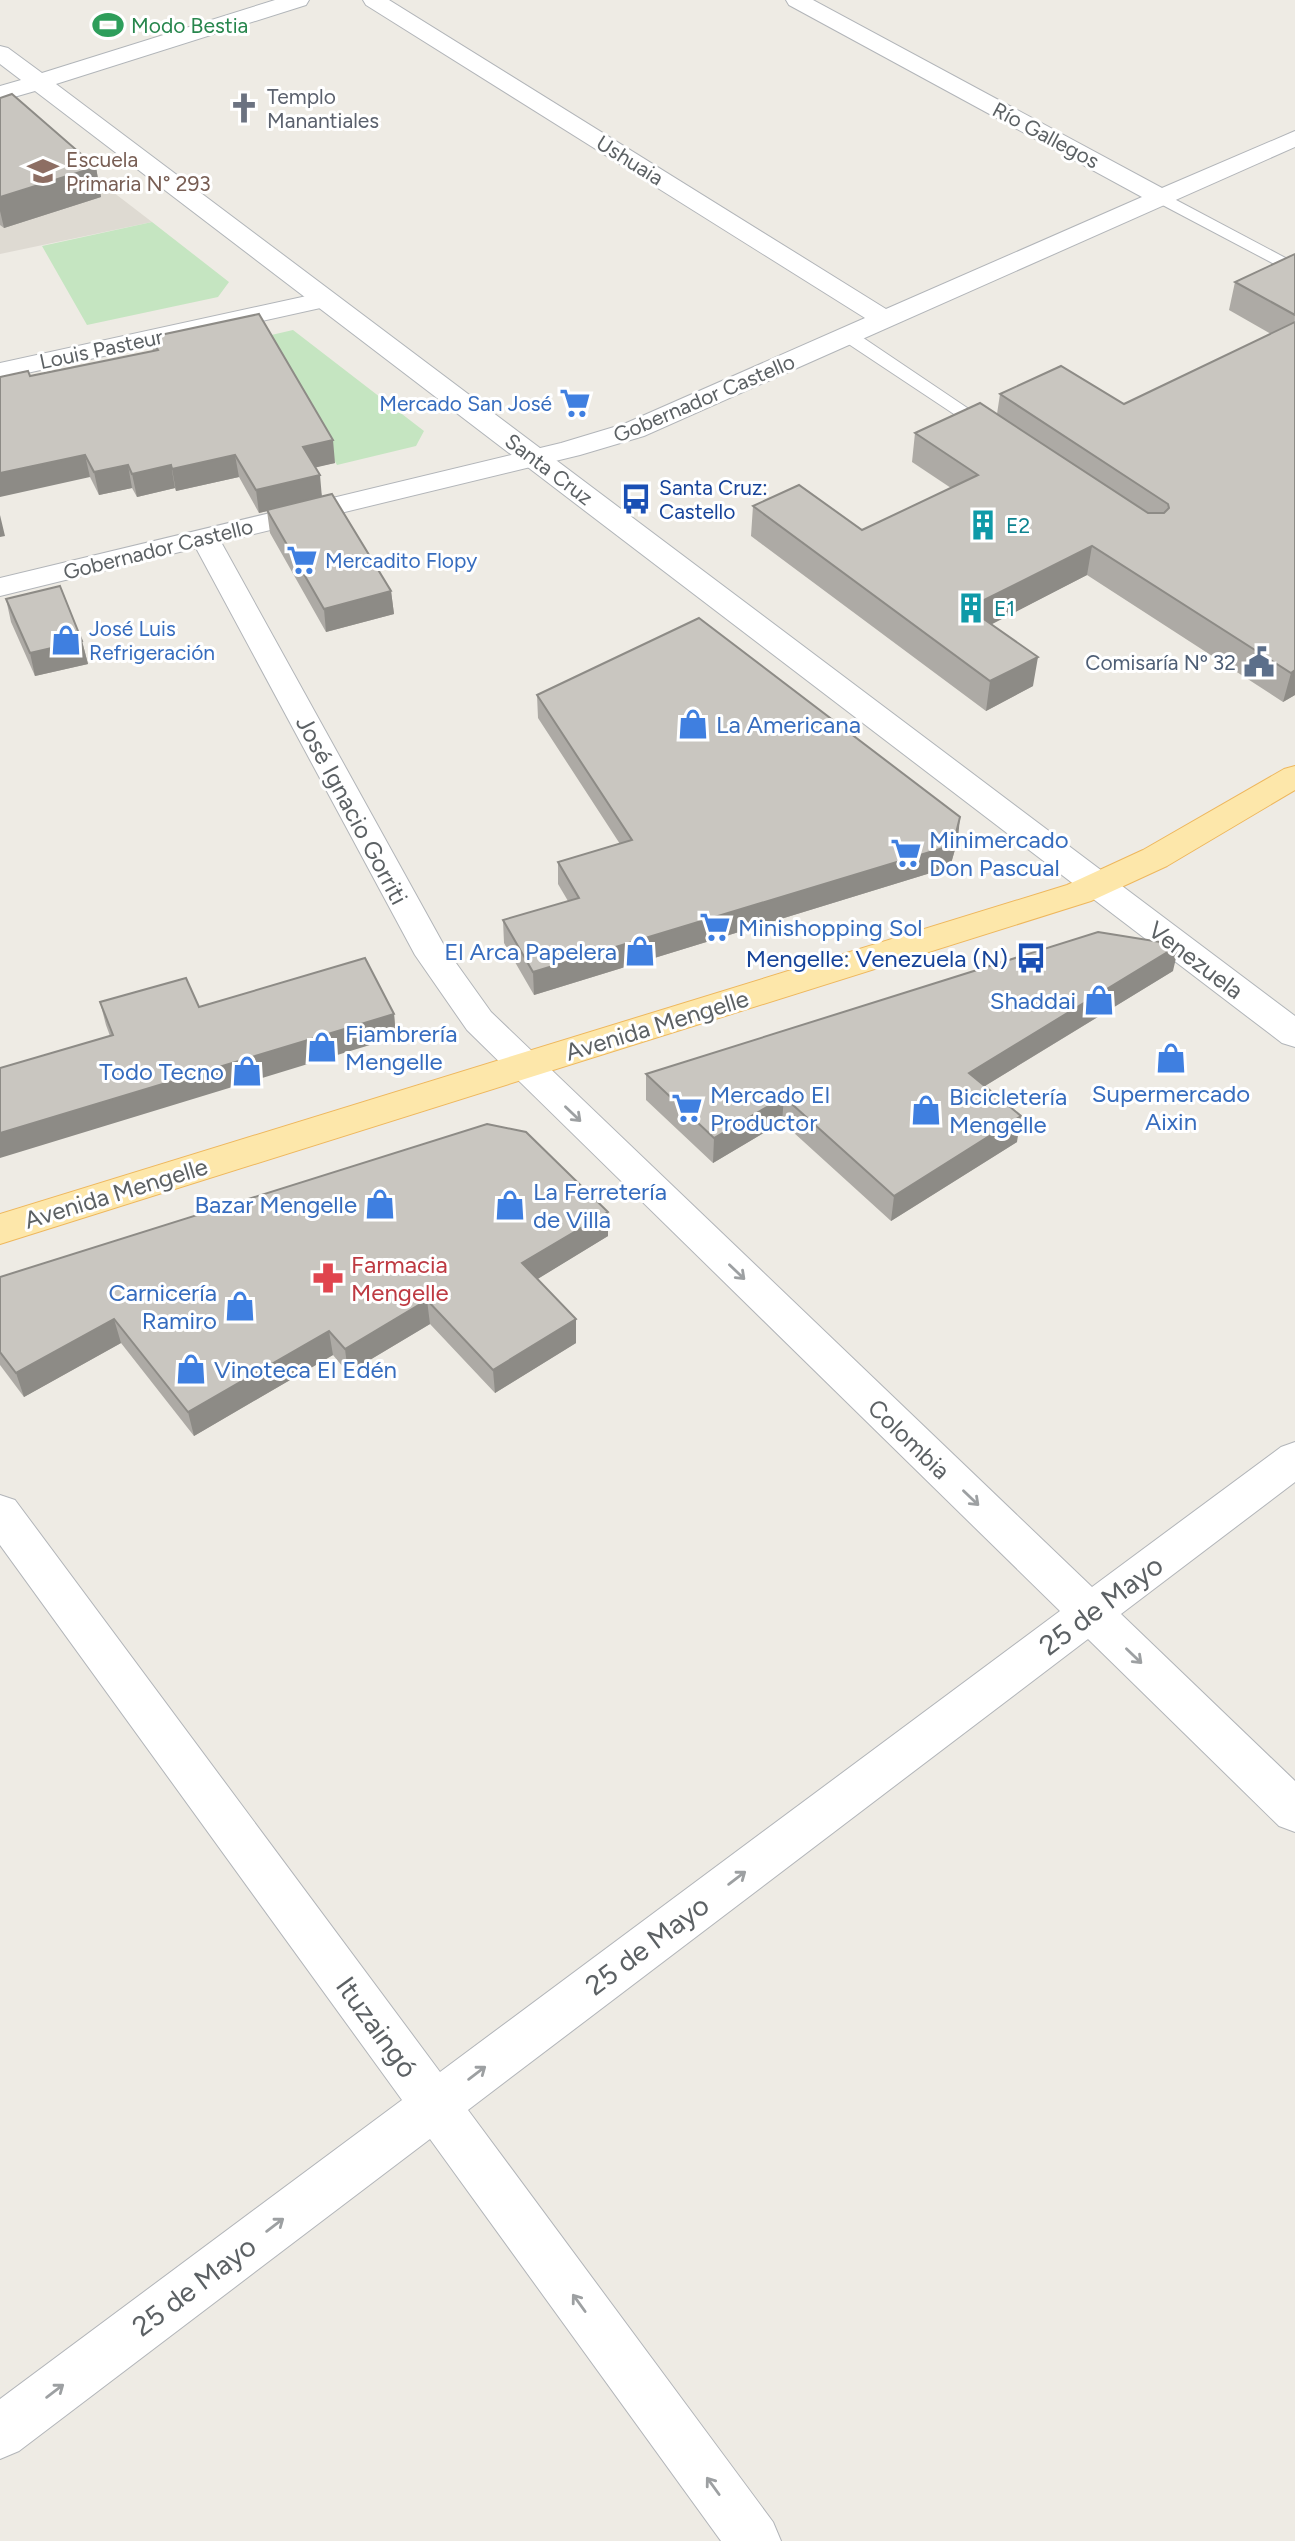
<svg xmlns="http://www.w3.org/2000/svg" width="1295" height="2541" font-family="Figtree,sans-serif">
	<style>
		.education { fill: #dedad2 }
		.green { fill: #c5e5c1 }
		.lines { fill: none; stroke-linecap: round; stroke-linejoin: round }
		.lane-casing { stroke: #b2b5b9; stroke-width: 2 }
		.street-casing { stroke: #b2b5b9; stroke-width: 2 }
		.secondary-casing { stroke: #b1b5b9; stroke-width: 2 }
		.primary-casing { stroke: #eeb75d; stroke-width: 2 }
		.lane { fill: #fff; fill-rule: evenodd }
		.street { fill: #fff; fill-rule: evenodd }
		.secondary { fill: #fff; fill-rule: evenodd }
		.primary { fill: #fde7aa; fill-rule: evenodd }
		.wall { fill: #adaaa5 }
		.shaded-wall { fill: #8d8b86 }
		.building { fill: #c9c6c0; stroke: #8d8b86; stroke-width: 2 }
		.oneway { stroke: #9da0a2 }
		.labels { text-anchor: middle; dominant-baseline: central; stroke-width: 6; stroke-linejoin: round; paint-order: stroke }
		.far-leisure-label { font-size: 21px; fill: #27864d; stroke: #fff; text-anchor: start }
		.far-worship-label { font-size: 21px; fill: #5b616d; stroke: #fff; text-anchor: start }
		.far-street-label { font-size: 21px; fill: #5c6164; stroke: #fff }
		.far-education-label { font-size: 21px; fill: #785e54; stroke: #fff; text-anchor: start }
		.far-shop-label { font-size: 21px; fill: #366cbe; stroke: #fff; text-anchor: start }
		.far-transit-label { font-size: 21px; fill: #164399; stroke: #fff; text-anchor: start }
		.far-culture-label { font-size: 21px; fill: #0d838f; stroke: #fff; text-anchor: start }
		.far-service-label { font-size: 21px; fill: #4e5e75; stroke: #fff; text-anchor: end }
		.shop-label { font-size: 24px; fill: #366cbe; stroke: #fff; text-anchor: start }
		.street-label { font-size: 24px; fill: #5c6164; stroke: #fff }
		.transit-label { font-size: 24px; fill: #164399; stroke: #fff; text-anchor: end }
		.health-label { font-size: 24px; fill: #be3a42; stroke: #fff; text-anchor: start }
		.near-street-label { font-size: 28px; fill: #5c6164; stroke: #fff }
	</style>
	<rect width="100%" height="100%" fill="#eeebe4"/>
	<path class="education" d="M0 118 18 119 152 222 0 254Z"/>
	<path class="green" d="M152 222 229 282 218 297 87 325 42 246Z
		M293 330 424 431 416 446 337 465 267 336Z"/>
	<g class="lines">
		<g class="lane-casing">
			<path id="lane" d="M1161 192 1295 263V275L1155 201 1153 197 1155 193Z
				M850 332 856 333 1000 430 998 434H984L844 341 841 337 844 333Z"/>
		</g>
		<g class="street-casing">
			<path id="street" d="M363 0H389L886 309 1142 197 789 5 786 0H813L1162 188 1295 131V147L644 436 580 455 221 542 446 949 491 1012 1092 1587 1281 1447 1295 1442V1482L1121 1614 1295 1781V1832L1279 1826 1088 1639 468 2110 773 2522 781 2541H721L430 2139 19 2451 0 2459V2399L402 2100 0 1545V1495L15 1500 440 2072 1060 1611 467 1030 415 955 196 548 0 596V578L561 443 624 424 865 318 366 5Z
				M325 292 334 295 338 300 334 305 0 379V363Z"/>
		</g>
		<g class="secondary-casing">
			<path id="secondary" d="M275 0H309L306 5 56 84 1295 1016V1047L1282 1043 35 91 0 101V86L21 80 0 64V46L8 48 42 73Z"/>
		</g>
		<g class="primary-casing">
			<path id="primary" d="M1295 766V790L1167 866 1091 901 0 1244V1214L1067 885 1143 850 1284 769Z"/>
		</g>
		<use href="#lane" class="lane"/>
		<use href="#street" class="street"/>
		<use href="#secondary" class="secondary"/>
		<use href="#primary" class="primary"/>
	</g>
	<path class="wall" d="M0 98 96 167 101 197 4 228 0 225Z
		M1295 254V695L1283 702 1087 575 991 624 1033 686 986 711 751 536 753 506 862 530 951 488 912 462 915 433 997 414 1000 394 1124 404 1271 334 1229 310 1235 282Z
		M151 337 335 463 315 467 322 497 391 591 394 614 326 632 270 533 267 511 259 513 239 477 176 491 175 488 137 497 132 488 99 495 90 477 30 376 153 351Z
		M6 599 82 641 88 664 35 676 11 622Z
		M537 695 958 839 950 867 534 995 504 943 503 920 568 901 558 884V862L620 844 538 718Z
		M1173 971 985 1086 1017 1142 891 1221 782 1122 713 1163 646 1100V1074Z
		M100 1002 199 1007 394 1014 396 1037 110 1036 106 1025Z
		M608 1212V1236L537 1279 576 1319V1343L495 1393 430 1324 348 1373 333 1355 194 1436 121 1343 24 1397 0 1365V1277Z"/>
	<path class="shaded-wall" d="M96 167 101 197 4 228 0 211V197Z
		M333 440 335 463 305 470 303 447Z
		M85 455 90 477 0 497V473Z
		M235 455 239 477 176 491 172 469Z
		M128 465 132 488 99 495 94 472Z
		M171 465 175 488 137 497 132 474Z
		M320 475 322 498 259 513 256 490Z
		M0 515 5 536 0 537Z
		M1092 546 1087 575 965 638 968 608Z
		M391 591 394 614 326 632 324 609Z
		M82 641 88 664 35 676 30 653Z
		M1038 657 1033 686 986 711 990 681Z
		M1295 670V695L1283 702 1291 673Z
		M960 817 958 839 950 867 534 995 533 972Z
		M1179 945 1173 971 965 1098 969 1073Z
		M394 1014 396 1037 0 1158V1133Z
		M784 1097 782 1122 713 1163 714 1138Z
		M1021 1116 1017 1142 891 1221 894 1196Z
		M608 1212V1236L523 1288 522 1263Z
		M427 1300 430 1324 348 1373 345 1349Z
		M114 1319 121 1343 24 1397 16 1373Z
		M576 1319V1343L495 1393 493 1370Z
		M329 1331 333 1355 194 1436 188 1412Z"/>
	<path class="building" d="M12 94 96 167 0 197V98Z
		M1295 254V315L1235 282Z
		M259 314 333 440 303 447 320 475 256 490 235 455 172 469 171 465 132 474 128 465 94 472 85 455 0 473V377L28 371 30 376 158 350 151 337Z
		M1295 322V670L1291 673 1092 546 968 608 1038 657 990 681 753 506 799 485 862 530 978 475 915 433 980 403 1148 513H1164L1169 508 1168 504 1000 394 1061 366 1124 404Z
		M332 494 391 591 324 609 267 510Z
		M60 586 82 641 30 653 6 599Z
		M699 618 960 817 953 845 533 972 503 920 579 898 558 862 632 840 537 695Z
		M1098 932 1179 945 969 1073 1021 1116 894 1196 784 1097 714 1138 646 1074Z
		M365 958 394 1014 0 1133V1068L113 1035 100 1002 186 978 199 1007Z
		M487 1124 526 1132 608 1212 522 1263 576 1319 493 1370 427 1300 345 1349 329 1331 188 1412 114 1319 16 1373 0 1352V1277Z"/>
	<defs><path id="oneway-shaft" d="M-6 0H5M1.5-3L5.5 0L1.5 3" fill="none" stroke-width="1.6" stroke-linecap="round" stroke-linejoin="round" transform="scale(1.75)"/></defs>
	<g class="oneway">
		<use href="#oneway-shaft" transform="translate(573 1114) rotate(44)"/>
		<use href="#oneway-shaft" transform="translate(737 1272) rotate(44)"/>
		<use href="#oneway-shaft" transform="translate(971 1498) rotate(44)"/>
		<use href="#oneway-shaft" transform="translate(1134 1656) rotate(44)"/>
		<use href="#oneway-shaft" transform="translate(737 1878) rotate(-37)"/>
		<use href="#oneway-shaft" transform="translate(477 2073) rotate(-37)"/>
		<use href="#oneway-shaft" transform="translate(275 2225) rotate(-37)"/>
		<use href="#oneway-shaft" transform="translate(579 2303) rotate(-126)"/>
		<use href="#oneway-shaft" transform="translate(55 2391) rotate(-37)"/>
		<use href="#oneway-shaft" transform="translate(713 2486) rotate(-126)"/>
	</g>
	<defs>
		<g id="stadium-bare" transform="scale(2.415)"><path d="M0-5a6.5 5 0 1 0 0 10a6.5 5 0 1 0 0-10ZM-3.5-1.8h7v3.6h-7Z" fill="#2e9e5b" stroke="#fff" stroke-width="2.5" paint-order="stroke"/></g>
		<g id="church-bare" transform="scale(2.415)"><path d="M-1.2-6h2.4v3.5h3.3v2.4h-3.3V6h-2.4V-.1h-3.3v-2.4h3.3Z" fill="#6b7280" stroke="#fff" stroke-width="2.5" paint-order="stroke"/></g>
		<g id="school-bare" transform="scale(2.415)"><path d="M0-5L7-2L0 1L-7-2ZM-4 1L0 2.5L4 1V4Q0 6-4 4Z" fill="#8d6e63" stroke="#fff" stroke-width="2.5" paint-order="stroke"/></g>
		<g id="supermarket-bare" transform="scale(2.415)"><path d="M-6-5.5h2.5l.6 2H6L4.5 2H-2.5L-4.4-4H-6ZM-1.5 3.2a1.3 1.3 0 1 0 .1 0ZM3 3.2a1.3 1.3 0 1 0 .1 0Z" fill="#3f7fe0" stroke="#fff" stroke-width="2.5" paint-order="stroke"/></g>
		<g id="bus-bare" transform="scale(2.415)"><path d="M-5-6H5V4H4V6H2V4H-2V6H-4V4H-5ZM-3.5-4V0h7V-4ZM-3.5 1.2v1.5H-2V1.2ZM2 1.2v1.5H3.5V1.2Z" fill="#1a4fb4" stroke="#fff" stroke-width="2.5" paint-order="stroke"/></g>
		<g id="building-bare" transform="scale(2.415)"><path d="M-4-6H4V6H1V3H-1V6H-4ZM-2.5-4.3h1.7v1.8h-1.7ZM.8-4.3h1.7v1.8H.8ZM-2.5-1h1.7V.8h-1.7ZM.8-1h1.7V.8H.8Z" fill="#0f9aa8" stroke="#fff" stroke-width="2.5" paint-order="stroke"/></g>
		<g id="shop-bare" transform="scale(2.415)"><path d="M-5-2.5h2.3a2.7 3.5 0 0 1 5.4 0H5L5.5 6h-11ZM-1.5-2.5h3a1.5 2.3 0 0 0-3 0Z" fill="#3f7fe0" stroke="#fff" stroke-width="2.5" paint-order="stroke"/></g>
		<g id="civic-bare" transform="scale(2.415)"><path d="M-.6-6.5H3V-4.5H.6V-3L4-1V1h2V6H-6V1h2V-1L-.6-3ZM-1.2 2.5V6h2.4V2.5Z" fill="#5c6f8a" stroke="#fff" stroke-width="2.5" paint-order="stroke"/></g>
		<g id="pharmacy-bare" transform="scale(2.415)"><path d="M-2-6h4v4h4v4h-4v4h-4v-4h-4v-4h4Z" fill="#e0444e" stroke="#fff" stroke-width="2.5" paint-order="stroke"/></g>
	</defs>
	<g fill-rule="evenodd">
		<use href="#stadium-bare" x="108" y="25"/>
		<use href="#church-bare" x="244" y="108"/>
		<use href="#school-bare" x="43" y="171"/>
		<use href="#supermarket-bare" x="575" y="403"/>
		<use href="#bus-bare" x="636" y="499"/>
		<use href="#building-bare" x="983" y="525"/>
		<use href="#supermarket-bare" x="302" y="560"/>
		<use href="#building-bare" x="971" y="608"/>
		<use href="#shop-bare" x="66" y="640"/>
		<use href="#civic-bare" x="1259" y="662"/>
		<use href="#shop-bare" x="693" y="724"/>
		<use href="#supermarket-bare" x="906" y="853"/>
		<use href="#supermarket-bare" x="715" y="927"/>
		<use href="#shop-bare" x="640" y="951"/>
		<use href="#bus-bare" x="1031" y="958"/>
		<use href="#shop-bare" x="1099" y="1000"/>
		<use href="#shop-bare" x="322" y="1047"/>
		<use href="#shop-bare" x="1171" y="1058"/>
		<use href="#shop-bare" x="247" y="1071"/>
		<use href="#supermarket-bare" x="687" y="1108"/>
		<use href="#shop-bare" x="926" y="1110"/>
		<use href="#shop-bare" x="380" y="1204"/>
		<use href="#shop-bare" x="510" y="1205"/>
		<use href="#pharmacy-bare" x="328" y="1278"/>
		<use href="#shop-bare" x="240" y="1306"/>
		<use href="#shop-bare" x="191" y="1369"/>
	</g>
	<g class="labels">
		<g class="far-leisure-label">
			<text x="131" y="25">Modo Bestia</text>
		</g>
		<g class="far-worship-label">
			<text x="267" y="96">Templo<tspan x="267" dy="24">Manantiales</tspan></text>
		</g>
		<g class="far-street-label">
			<text transform="translate(1046 135) rotate(28)">Río Gallegos</text>
			<text transform="translate(630 160) rotate(32)">Ushuaia</text>
			<text transform="translate(101 349) rotate(-12)">Louis Pasteur</text>
			<text transform="translate(704 398) rotate(-23)">Gobernador Castello</text>
			<text transform="translate(549 469) rotate(37)">Santa Cruz</text>
			<text transform="translate(158 549) rotate(-14)">Gobernador Castello</text>
		</g>
		<g class="far-education-label">
			<text x="66" y="159">Escuela<tspan x="66" dy="24">Primaria N° 293</tspan></text>
		</g>
		<g class="far-shop-label">
			<text x="552" y="403" text-anchor="end">Mercado San José</text>
			<text x="325" y="560">Mercadito Flopy</text>
			<text x="89" y="628">José Luis<tspan x="89" dy="24">Refrigeración</tspan></text>
		</g>
		<g class="far-transit-label">
			<text x="659" y="487">Santa Cruz:<tspan x="659" dy="24">Castello</tspan></text>
		</g>
		<g class="far-culture-label">
			<text x="1006" y="525">E2</text>
			<text x="994" y="608">E1</text>
		</g>
		<g class="far-service-label">
			<text x="1236" y="662">Comisaría Nº 32</text>
		</g>
		<g class="shop-label">
			<text x="716" y="724">La Americana</text>
			<text x="929" y="839">Minimercado<tspan x="929" dy="28">Don Pascual</tspan></text>
			<text x="738" y="927">Minishopping Sol</text>
			<text x="617" y="951" text-anchor="end">El Arca Papelera</text>
			<text x="1076" y="1000" text-anchor="end">Shaddai</text>
			<text x="345" y="1033">Fiambrería<tspan x="345" dy="28">Mengelle</tspan></text>
			<text x="224" y="1071" text-anchor="end">Todo Tecno</text>
			<text x="1171" y="1093" text-anchor="middle">Supermercado<tspan x="1171" dy="28">Aixin</tspan></text>
			<text x="710" y="1094">Mercado El<tspan x="710" dy="28">Productor</tspan></text>
			<text x="949" y="1096">Bicicletería<tspan x="949" dy="28">Mengelle</tspan></text>
			<text x="533" y="1191">La Ferretería<tspan x="533" dy="28">de Villa</tspan></text>
			<text x="357" y="1204" text-anchor="end">Bazar Mengelle</text>
			<text x="217" y="1292" text-anchor="end">Carnicería<tspan x="217" dy="28">Ramiro</tspan></text>
			<text x="214" y="1369">Vinoteca El Edén</text>
		</g>
		<g class="street-label">
			<text transform="translate(352 810) rotate(62)">José Ignacio Gorriti</text>
			<text transform="translate(1196 960) rotate(37)">Venezuela</text>
			<text transform="translate(657 1025) rotate(-17)">Avenida Mengelle</text>
			<text transform="translate(116 1193) rotate(-17)">Avenida Mengelle</text>
			<text transform="translate(909 1439) rotate(44)">Colombia</text>
		</g>
		<g class="transit-label">
			<text x="1008" y="958">Mengelle: Venezuela (N)</text>
		</g>
		<g class="health-label">
			<text x="351" y="1264">Farmacia<tspan x="351" dy="28">Mengelle</tspan></text>
		</g>
		<g class="near-street-label">
			<text transform="translate(1101 1605) rotate(-37)">25 de Mayo</text>
			<text transform="translate(647 1945) rotate(-37)">25 de Mayo</text>
			<text transform="translate(377 2027) rotate(54)">Ituzaingó</text>
			<text transform="translate(194 2286) rotate(-37)">25 de Mayo</text>
		</g>
	</g>
</svg>
